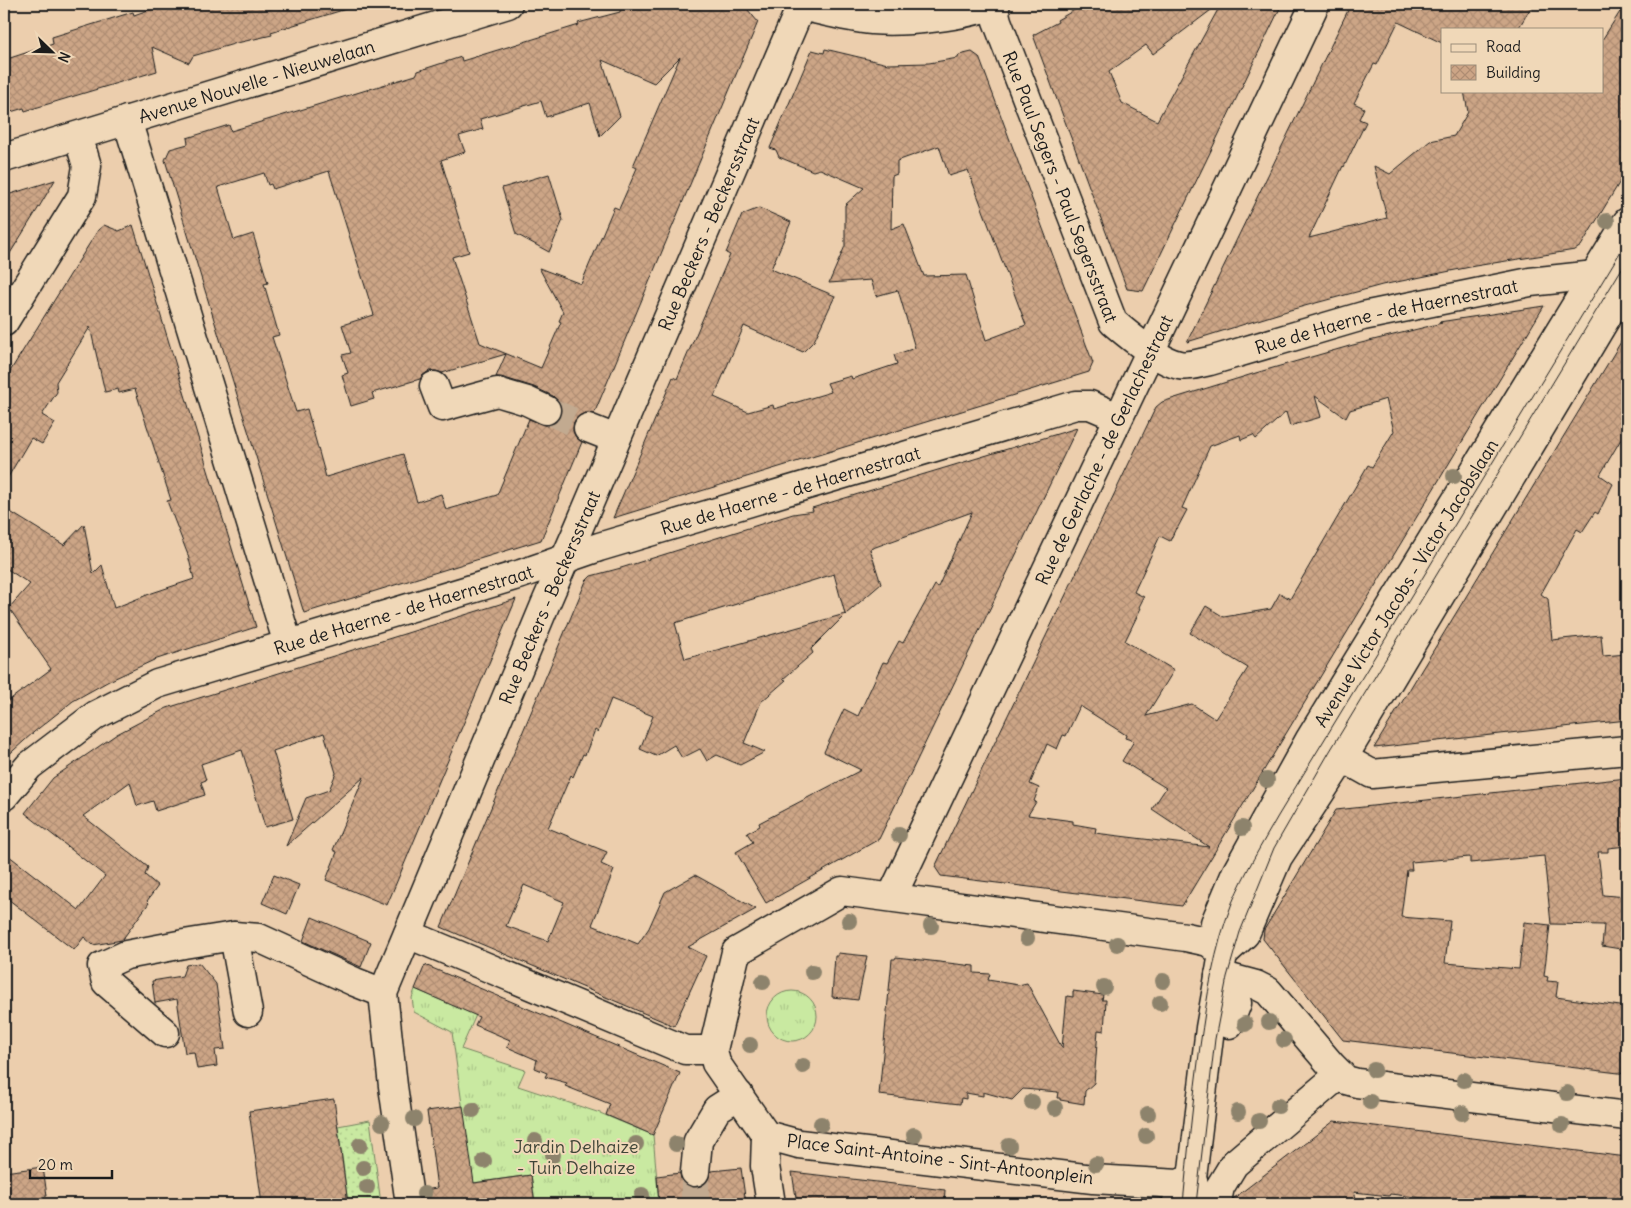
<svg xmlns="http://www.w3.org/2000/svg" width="1631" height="1208" font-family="Delius,sans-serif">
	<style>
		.grass { fill: url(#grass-tufts); stroke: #72825e }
		.garden { fill: url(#garden-dots); stroke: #72825e }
		.building { fill: url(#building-cross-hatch); stroke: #1c1c1c; fill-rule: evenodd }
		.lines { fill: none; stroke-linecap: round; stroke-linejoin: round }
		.minor-tunnel { stroke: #c2aa90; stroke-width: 28; stroke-dasharray: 28 14; stroke-linecap: butt }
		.minor-casing { stroke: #1c1c1c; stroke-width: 31 }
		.major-casing { stroke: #1c1c1c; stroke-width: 31 }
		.minor { stroke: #f0d8b8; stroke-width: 28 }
		.major { stroke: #f0d8b8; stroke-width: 28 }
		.tram { stroke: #1c1c1c; stroke-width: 1 }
		.tree { fill: #8d836c }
		.labels { text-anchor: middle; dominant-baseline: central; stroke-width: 4; stroke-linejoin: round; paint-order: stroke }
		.street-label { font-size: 18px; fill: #1c1c1c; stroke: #f0d8b8 }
		.park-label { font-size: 18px; fill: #3f4537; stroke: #f0d8b8 }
	</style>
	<defs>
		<pattern id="grass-tufts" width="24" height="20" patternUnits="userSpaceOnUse" patternTransform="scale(1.25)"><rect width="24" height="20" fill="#c9e9a1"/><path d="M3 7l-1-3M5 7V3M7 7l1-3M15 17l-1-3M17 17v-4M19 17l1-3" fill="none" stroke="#acc78a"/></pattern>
		<pattern id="garden-dots" width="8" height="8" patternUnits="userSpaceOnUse" patternTransform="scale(1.25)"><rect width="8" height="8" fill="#c9e9a1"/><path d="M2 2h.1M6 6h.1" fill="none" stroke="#acc78a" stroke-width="1.8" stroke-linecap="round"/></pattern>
		<pattern id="building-cross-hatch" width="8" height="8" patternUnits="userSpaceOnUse" patternTransform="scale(1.25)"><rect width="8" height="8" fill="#cca586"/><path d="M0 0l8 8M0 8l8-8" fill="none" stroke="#af8d73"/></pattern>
	</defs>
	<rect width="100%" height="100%" fill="#eccead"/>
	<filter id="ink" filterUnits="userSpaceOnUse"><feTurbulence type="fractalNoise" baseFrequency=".02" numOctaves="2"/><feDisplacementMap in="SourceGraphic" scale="10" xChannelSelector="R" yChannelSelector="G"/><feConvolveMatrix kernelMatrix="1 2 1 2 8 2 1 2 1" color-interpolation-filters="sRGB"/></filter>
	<g filter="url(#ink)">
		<path class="grass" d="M415 989 476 1015 461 1049 525 1070 518 1086 600 1113 653 1135 659 1204H535L531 1175 473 1183 452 1032 414 1012 412 998Z
			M767 1016a25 25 0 1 1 50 0a25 25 0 1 1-50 0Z"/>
		<path class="garden" d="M370 1120 381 1204H348L338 1126Z"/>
		<path class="building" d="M165 4H345L346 9 271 32 272 35 237 43 193 56 189 63 152 47 157 71 25 111 24 108 4 114V60L53 44 52 37 133 12 134 15Z
			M640 4H743L758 22 594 414 585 413 579 416 574 422 573 431 576 437 582 442 541 540 304 613 165 160 170 149 188 144 187 138 229 125 231 131 416 75 418 71 461 57 462 61 579 25 578 23 620 12V10ZM680 57 633 166 637 168 619 209 614 207 581 284 539 268 563 312 559 321 561 322 541 368 480 343 452 257 469 252 441 160 465 152 459 136 483 129 480 119 541 101 546 117 590 103 600 136 620 116 602 60 654 83ZM329 171 374 315 342 325 351 353 342 355 348 373 342 375 351 406 374 399 372 393 420 379 422 376 429 371H436L442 373 506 354 496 377H501L534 387 553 396 559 402 561 408 560 416 554 423 547 426 529 419 497 495 446 510 441 494 417 502 403 454 326 477 307 409 296 412 272 337 279 335 264 284 268 283 253 234 234 240 218 187 264 173 268 185 271 184 273 189Z
			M1085 4H1219L1153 54 1146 45 1109 72 1122 103 1157 121 1221 4H1282L1143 291 1127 289 1033 35 1058 22 1057 20Z
			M1351 4H1533L1518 29H1442V43L1398 22 1377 65 1374 64 1354 103 1364 108 1359 119 1366 122 1344 167 1343 166 1309 238 1387 218 1374 166 1390 174 1430 141 1454 136 1468 112 1464 91H1602V40L1625 4H1627V170L1581 246 1575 250 1475 266 1382 285 1290 310 1187 342Z
			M825 49 888 64 929 63 958 58 959 55 972 52 979 57 1093 363 1089 372 613 518 673 377 677 379 730 255 726 253 742 215 759 208 791 222 771 269 835 296 814 341 803 352 744 326 714 397 748 412 773 405 774 409 831 392 827 383 851 376 852 379 897 364 894 355 915 348 898 290 876 296 871 280 829 283 845 246V205L864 188 820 169 813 171 779 157 776 150 770 148 812 50 824 53ZM939 146 949 176 968 170 1026 325 986 340 966 275 924 276 904 224 891 229 892 176 897 174V161Z
			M549 174 563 220 549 252 516 234 502 188Z
			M55 180 39 207 4 263V196Z
			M104 225 119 231 133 225 256 627 154 660 109 681 73 701 34 732 4 759V704L51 669 9 608 30 584 4 567V508L64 545 84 524 93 574 102 565 114 608 152 593 194 579 188 555 167 501 171 500 135 389 119 393 118 389 105 392 90 327 56 382 57 392 42 415 55 423 42 444 31 438 4 484V381L98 230Z
			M1544 306 1182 906 941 876 935 867 1156 407 1162 402 1259 372 1353 345 1442 323 1439 322ZM1315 396 1346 418 1350 410 1386 399 1394 431 1372 467 1368 465 1290 599 1280 593 1271 609 1224 617 1206 606 1190 633 1248 668 1215 719 1192 704 1146 716 1174 670 1125 641 1141 608 1139 607 1144 597 1134 592 1160 536 1170 541 1176 528 1177 529 1187 510 1182 508 1210 446 1240 435 1241 440 1253 435 1256 439 1286 412 1290 426 1321 417ZM1080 706 1126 735 1125 738 1134 741 1122 761 1166 788 1152 809 1209 847 1095 833 1096 828 1073 824V821L1028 815 1036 802 1034 801 1039 788 1030 784 1047 744 1057 749 1063 735 1066 736Z
			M1627 332V429L1600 475 1613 484 1598 514 1595 512 1582 532 1577 529 1541 594 1548 599 1552 640 1601 635 1603 656 1627 654V720L1374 748Z
			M1077 428 879 839 858 851 766 903 736 852 753 842 747 833 760 826 759 823 861 770 824 752 844 709 858 716 883 662 887 663 899 641 903 643 935 585 938 587 972 512 870 549 881 584 846 614 811 649 813 653 783 679 786 680 761 702 744 743 765 752 740 765 717 755 707 761 700 749 682 758 674 745 656 756 640 749 653 716 611 699 598 732 595 730 585 755 583 754 573 777 571 775 548 828 607 852 601 864 614 870 592 925 638 944 649 928 665 892 695 875 756 909 688 947 706 956 674 1026 441 927 586 581 591 576 621 568 793 514 813 511 812 508ZM834 574 845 614 685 659 675 623ZM524 885 564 902 548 941 506 926Z
			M516 599 387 905 326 880 337 852 333 850 364 777 286 846 306 798 329 790 336 773 324 733 273 751 293 819 265 827 242 750 201 764 206 780 201 782 205 795 156 811 153 801 137 806 130 782 83 816 148 867 145 875 158 886 147 901 149 903 122 940 93 945 84 937 74 950 4 896V852L79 910 105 876 25 813 53 778 117 734 167 708Z
			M1627 778V846L1608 848V852H1598L1603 895 1627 897V950L1602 946 1604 925 1551 924 1544 856 1470 863V857L1411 862 1412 870H1407L1401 917 1450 921 1445 963 1519 969 1524 922 1550 925 1544 976 1548 977 1547 981 1558 982 1556 997 1627 1007V1074L1343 1040 1263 939 1264 930 1336 810Z
			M274 875 299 885 287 914 262 903Z
			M312 917 371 942 361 967 303 941Z
			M838 953 867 956 858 1000 832 997 835 956H838Z
			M896 957 974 966V973L990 974 988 980 1018 985 1027 983 1062 1048 1067 996 1073 997V991L1103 995 1102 1000H1106L1104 1031 1098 1030 1094 1083 1085 1091 1084 1104 1060 1100V1098H1057L1058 1092 1023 1089 1012 1100 983 1092V1096L966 1093V1099L961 1098 960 1104 879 1095 892 959H895Z
			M199 963 216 984 225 1049 215 1050 217 1066 197 1069 194 1052 185 1053 177 999 155 1003 152 981 182 976 186 965Z
			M425 965 680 1073 653 1135 606 1115 610 1104 565 1086 567 1083 545 1077 547 1073 535 1068 537 1060 507 1047 510 1040 475 1025 479 1017 415 989Z
			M334 1099 348 1204H262L249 1111Z
			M463 1106 474 1183 531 1175 535 1204H425L424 1190 437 1188 427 1111Z
			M1334 1121 1627 1157V1204H1474L1390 1194 1389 1196 1354 1192 1358 1204H1232L1233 1199Z
			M43 1167 47 1196 42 1197 43 1204H4V1172Z
			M741 1168 746 1204H659L657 1176 680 1173 681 1179 686 1184 694 1188 702 1186 707 1181 711 1171Z
			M792 1172 945 1190 944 1204H797Z"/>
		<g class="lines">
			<path class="minor-tunnel" d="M546 410 588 428
				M695 1204V1172"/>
			<g class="minor-casing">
				<g id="minor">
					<path d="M798 4 801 6C824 11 848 18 872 20 905 23 965 16 996 4"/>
					<path id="s1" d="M993 5 997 21 1113 322C1128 335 1159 361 1179 365 1189 367 1199 363 1210 361L1363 316 1530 282 1595 275 1613 271"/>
					<path d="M127 120 288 644"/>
					<path id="s2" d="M4 158 508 4"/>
					<path d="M4 322 82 196 87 166 78 136"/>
					<path d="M434 386 442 407 497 392 527 401 546 410"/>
					<path d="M588 428 616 439"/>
					<path d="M1322 746 1372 774 1627 750"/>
					<path id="s3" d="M4 796 29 766 96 715 157 684 521 574 599 547 1076 405H1090L1118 417"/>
					<path id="s4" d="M892 896 1315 4"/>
					<path d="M408 934 685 1050H713"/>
					<path d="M234 936 248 1012"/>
					<path d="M1219 975 1256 985 1268 991 1332 1066 1346 1080 1357 1083 1627 1116"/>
					<path d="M1229 1024 1237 1003"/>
					<path d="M165 1033 106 982 102 966 126 955 184 944 234 936 259 938 355 982 383 993"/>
					<path d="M766 1135 765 1166 771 1204"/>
					<path d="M695 1172 698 1141 717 1109 739 1095"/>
					<path d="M1192 1178 1179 1184 1093 1179 799 1144 766 1135 716 1063 713 1050 736 952 842 891 1186 937 1209 942 1223 954C1240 905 1259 864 1284 818L1627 251"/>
					<path d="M1217 1201 1220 1187 1234 1164 1340 1074"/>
					<path id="s5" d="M410 1204 393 1086 383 993 545 605 579 527 801 6"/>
				</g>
			</g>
			<g class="major-casing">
				<g id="major">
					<path d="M1223 954 1245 934 1278 857 1343 758 1627 283"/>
					<path d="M1176 1204 1192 1178"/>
					<path id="s6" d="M1200 1204 1192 1178 1210 1028 1223 954 1215 923 1236 873 1310 739 1627 222"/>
				</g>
			</g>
			<use href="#minor" class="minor"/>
			<use href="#major" class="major"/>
			<path class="tram" d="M1183 1204C1188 1151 1193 1099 1200 1046 1207 997 1214 949 1232 903 1245 872 1262 844 1278 816L1627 241
				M1196 1204 1215 1039 1227 977 1240 932 1274 848 1330 751 1627 260"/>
		</g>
		<g class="tree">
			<circle cx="1607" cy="221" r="8"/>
			<circle cx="1454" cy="476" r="8"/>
			<circle cx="1267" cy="780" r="8"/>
			<circle cx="1242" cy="828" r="8"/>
			<circle cx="899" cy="835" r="8"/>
			<circle cx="849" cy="921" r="8"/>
			<circle cx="931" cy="926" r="8"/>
			<circle cx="1027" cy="938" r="8"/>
			<circle cx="1117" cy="944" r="8"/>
			<circle cx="812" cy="972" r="8"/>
			<circle cx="1163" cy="981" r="8"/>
			<circle cx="763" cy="982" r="8"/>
			<circle cx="1104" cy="987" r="8"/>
			<circle cx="1160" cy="1003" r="8"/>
			<circle cx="1269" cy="1022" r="8"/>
			<circle cx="1245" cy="1024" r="8"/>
			<circle cx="1284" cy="1040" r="8"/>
			<circle cx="750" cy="1045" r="8"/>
			<circle cx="803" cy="1066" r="8"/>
			<circle cx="1374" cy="1070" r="8"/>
			<circle cx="1464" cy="1080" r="8"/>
			<circle cx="1567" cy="1093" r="8"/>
			<circle cx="1032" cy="1102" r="8"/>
			<circle cx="1370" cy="1102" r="8"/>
			<circle cx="1278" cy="1106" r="8"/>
			<circle cx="1055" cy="1108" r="8"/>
			<circle cx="473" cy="1110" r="8"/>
			<circle cx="1238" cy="1112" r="8"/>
			<circle cx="1462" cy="1113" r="8"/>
			<circle cx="1148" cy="1114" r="8"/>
			<circle cx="414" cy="1119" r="8"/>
			<circle cx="1259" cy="1121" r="8"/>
			<circle cx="382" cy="1123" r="8"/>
			<circle cx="821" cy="1124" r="8"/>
			<circle cx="1562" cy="1125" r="8"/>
			<circle cx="914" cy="1135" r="8"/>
			<circle cx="1146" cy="1136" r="8"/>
			<circle cx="535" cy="1141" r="8"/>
			<circle cx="636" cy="1144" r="8"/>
			<circle cx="676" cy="1144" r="8"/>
			<circle cx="360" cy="1145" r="8"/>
			<circle cx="1009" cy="1146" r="8"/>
			<circle cx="553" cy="1155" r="8"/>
			<circle cx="484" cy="1161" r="8"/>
			<circle cx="1096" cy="1164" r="8"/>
			<circle cx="363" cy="1168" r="8"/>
			<circle cx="367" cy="1187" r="8"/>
			<circle cx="424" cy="1194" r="8"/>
			<circle cx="642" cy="1195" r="8"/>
		</g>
	</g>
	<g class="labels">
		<g class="street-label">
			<text stroke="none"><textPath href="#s2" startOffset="264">Avenue Nouvelle - Nieuwelaan</textPath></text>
			<text stroke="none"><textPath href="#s1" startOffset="194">Rue Paul Segers - Paul Segersstraat</textPath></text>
			<text stroke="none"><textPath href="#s5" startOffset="1048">Rue Beckers - Beckersstraat</textPath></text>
			<text stroke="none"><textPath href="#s1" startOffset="632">Rue de Haerne - de Haernestraat</textPath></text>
			<text stroke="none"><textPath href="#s4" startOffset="494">Rue de Gerlache - de Gerlachestraat</textPath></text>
			<text stroke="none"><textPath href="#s3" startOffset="854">Rue de Haerne - de Haernestraat</textPath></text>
			<text stroke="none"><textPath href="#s6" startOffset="676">Avenue Victor Jacobs - Victor Jacobslaan</textPath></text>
			<text stroke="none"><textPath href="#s5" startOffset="642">Rue Beckers - Beckersstraat</textPath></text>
			<text stroke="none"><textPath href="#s3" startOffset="449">Rue de Haerne - de Haernestraat</textPath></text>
			<text transform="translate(940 1159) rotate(7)">Place Saint-Antoine - Sint-Antoonplein</text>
		</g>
		<g class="park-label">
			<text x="576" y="1146">Jardin Delhaize<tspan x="576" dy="21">- Tuin Delhaize</tspan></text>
		</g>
	</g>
	<rect width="1631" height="1208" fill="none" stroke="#f0d8b8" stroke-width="20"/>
	<rect x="10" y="10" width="1611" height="1188" fill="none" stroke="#1c1c1c" stroke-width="2" filter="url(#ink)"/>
	<rect x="1441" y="28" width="162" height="65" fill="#f0d8b8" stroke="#9b8d7a"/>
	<rect x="1451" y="44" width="25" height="8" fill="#f0d8b8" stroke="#9b8d7a"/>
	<text x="1486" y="52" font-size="15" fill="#1c1c1c">Road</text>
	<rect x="1451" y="65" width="25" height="15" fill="url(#building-cross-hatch)" stroke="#9b8d7a"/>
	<text x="1486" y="78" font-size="15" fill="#1c1c1c">Building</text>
	<g transform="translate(52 52) rotate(113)" stroke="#f0d8b8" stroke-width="4" paint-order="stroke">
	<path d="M0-4L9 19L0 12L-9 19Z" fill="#1c1c1c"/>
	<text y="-8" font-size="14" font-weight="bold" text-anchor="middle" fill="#1c1c1c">N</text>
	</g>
	<path d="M30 1170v8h82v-8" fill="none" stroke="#1c1c1c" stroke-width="2.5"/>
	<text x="38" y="1170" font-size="15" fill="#1c1c1c" stroke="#f0d8b8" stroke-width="4" paint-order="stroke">20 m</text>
</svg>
